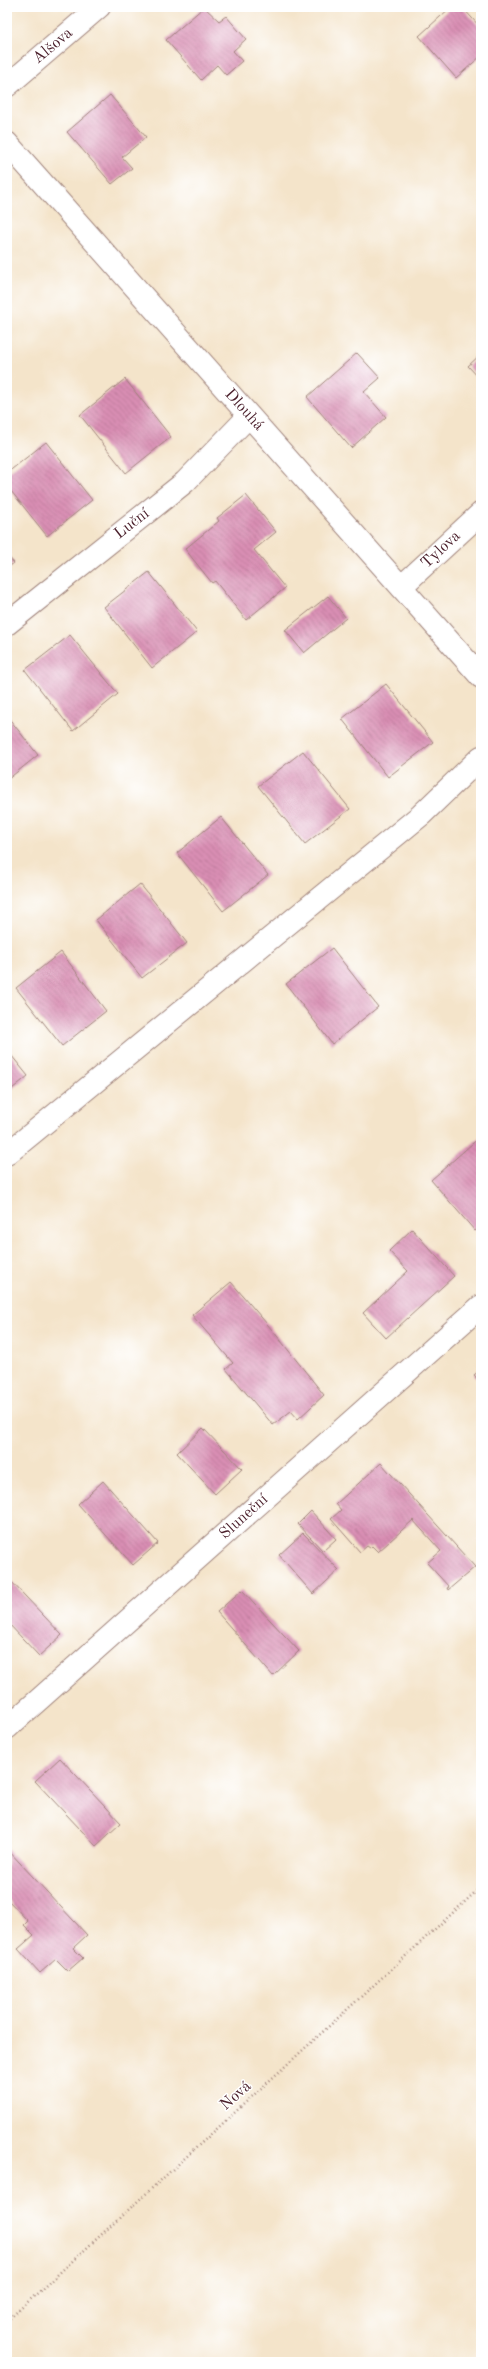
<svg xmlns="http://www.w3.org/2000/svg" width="488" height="2369" font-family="'Old Standard TT',serif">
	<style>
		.building { fill: url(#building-back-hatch) }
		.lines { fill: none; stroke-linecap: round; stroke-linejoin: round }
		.street-casing { stroke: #9f827a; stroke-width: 24 }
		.path { stroke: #9f827a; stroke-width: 2.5; stroke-dasharray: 1 3; stroke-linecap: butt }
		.street { stroke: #fff; stroke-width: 22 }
		.labels { text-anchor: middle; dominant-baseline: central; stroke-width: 3; stroke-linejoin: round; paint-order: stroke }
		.street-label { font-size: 16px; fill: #4a1f2b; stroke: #fff }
	</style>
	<defs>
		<pattern id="building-back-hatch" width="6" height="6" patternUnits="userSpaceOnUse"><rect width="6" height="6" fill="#d98eb4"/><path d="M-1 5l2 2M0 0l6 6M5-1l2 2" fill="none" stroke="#b27393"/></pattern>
	</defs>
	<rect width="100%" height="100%" fill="#fff"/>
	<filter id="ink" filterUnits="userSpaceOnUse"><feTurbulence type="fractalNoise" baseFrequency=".025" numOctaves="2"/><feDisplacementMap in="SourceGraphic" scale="8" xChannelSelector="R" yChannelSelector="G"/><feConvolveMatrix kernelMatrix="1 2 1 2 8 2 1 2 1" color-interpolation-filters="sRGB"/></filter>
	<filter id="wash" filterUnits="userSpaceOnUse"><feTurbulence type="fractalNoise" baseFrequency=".012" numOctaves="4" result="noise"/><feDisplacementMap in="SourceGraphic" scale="16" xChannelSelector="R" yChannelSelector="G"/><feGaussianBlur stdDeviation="0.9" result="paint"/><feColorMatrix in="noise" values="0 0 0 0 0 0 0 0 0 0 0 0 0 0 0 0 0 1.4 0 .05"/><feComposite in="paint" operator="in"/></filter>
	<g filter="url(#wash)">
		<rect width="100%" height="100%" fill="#f4e4ca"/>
		<g id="blocks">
			<path class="building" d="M204 7 219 21 226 16 246 39 233 51 242 61 226 75 217 65 201 80 166 40Z
				M451 7H462L481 28V56L456 78 419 36Z
				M110 95 146 137 122 157 132 168 112 184 67 132Z
				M357 353 380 378 364 392 386 417 351 448 307 397Z
				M481 354V380L468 366Z
				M125 379 171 437 126 473 80 415Z
				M46 442 92 500 47 536 7 486V473Z
				M246 495 276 532 254 550 285 588 246 620 215 581 212 583 185 549 219 521 217 518Z
				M7 555 14 563 7 568Z
				M149 572 197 632 152 668 104 607Z
				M328 596 346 618 304 653 285 630Z
				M70 635 118 694 73 731 25 670Z
				M386 684 433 742 388 777 342 719Z
				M7 716 38 755 7 780Z
				M303 751 350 809 305 844 258 786Z
				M221 817 268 875 223 911 177 853Z
				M140 884 187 943 142 978 96 920Z
				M332 948 378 1007 332 1044 286 984Z
				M61 952 106 1011 62 1046 16 988Z
				M7 1050 28 1076 7 1093Z
				M481 1136V1226L475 1231 431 1180Z
				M412 1229 454 1276 386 1338 363 1313 408 1271 389 1251Z
				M231 1282 273 1331 324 1395 298 1419 291 1411 273 1425 226 1369 233 1363 192 1315Z
				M481 1369V1383L474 1375Z
				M203 1428 242 1469 215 1494 177 1453Z
				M381 1463 475 1567 448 1590 447 1588 449 1587 427 1563 441 1551 413 1520 378 1552 372 1546 370 1548 367 1546 360 1552 331 1519 341 1510 336 1504Z
				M103 1481 158 1543 133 1565 78 1504Z
				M311 1511 336 1539 323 1551 298 1524Z
				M303 1533 339 1570 313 1594 279 1555Z
				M7 1577 62 1635 39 1656 7 1622Z
				M242 1590 299 1651 273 1676 217 1612Z
				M60 1758 121 1823 96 1846 35 1781Z
				M7 1849 87 1935 73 1948 83 1958 68 1971 56 1959 40 1973 18 1949 34 1935 24 1925 28 1921 7 1899Z"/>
		</g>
	</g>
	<g filter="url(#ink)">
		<use href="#blocks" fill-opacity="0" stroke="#9f827a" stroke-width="1"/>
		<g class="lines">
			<g class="street-casing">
				<path id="street" d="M7 86 99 7
					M7 143 481 677
					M401 587 481 513
					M7 624 185 482 249 416
					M7 1154 421 815 481 757
					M7 1728 481 1306"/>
			</g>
			<path class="path" d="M7 2321 481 1887"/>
			<use href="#street" class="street"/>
		</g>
	</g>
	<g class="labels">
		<g class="street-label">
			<text transform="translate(53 46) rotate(-40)">Alšova</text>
			<text transform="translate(244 410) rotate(48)">Dlouhá</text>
			<text transform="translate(132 524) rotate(-38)">Luční</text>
			<text transform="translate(441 550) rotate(-43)">Tylova</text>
			<text transform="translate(244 1517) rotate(-42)">Sluneční</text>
			<text transform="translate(236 2096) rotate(-42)">Nová</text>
		</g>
	</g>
	<rect width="488" height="2369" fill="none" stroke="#fff" stroke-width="24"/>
</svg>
